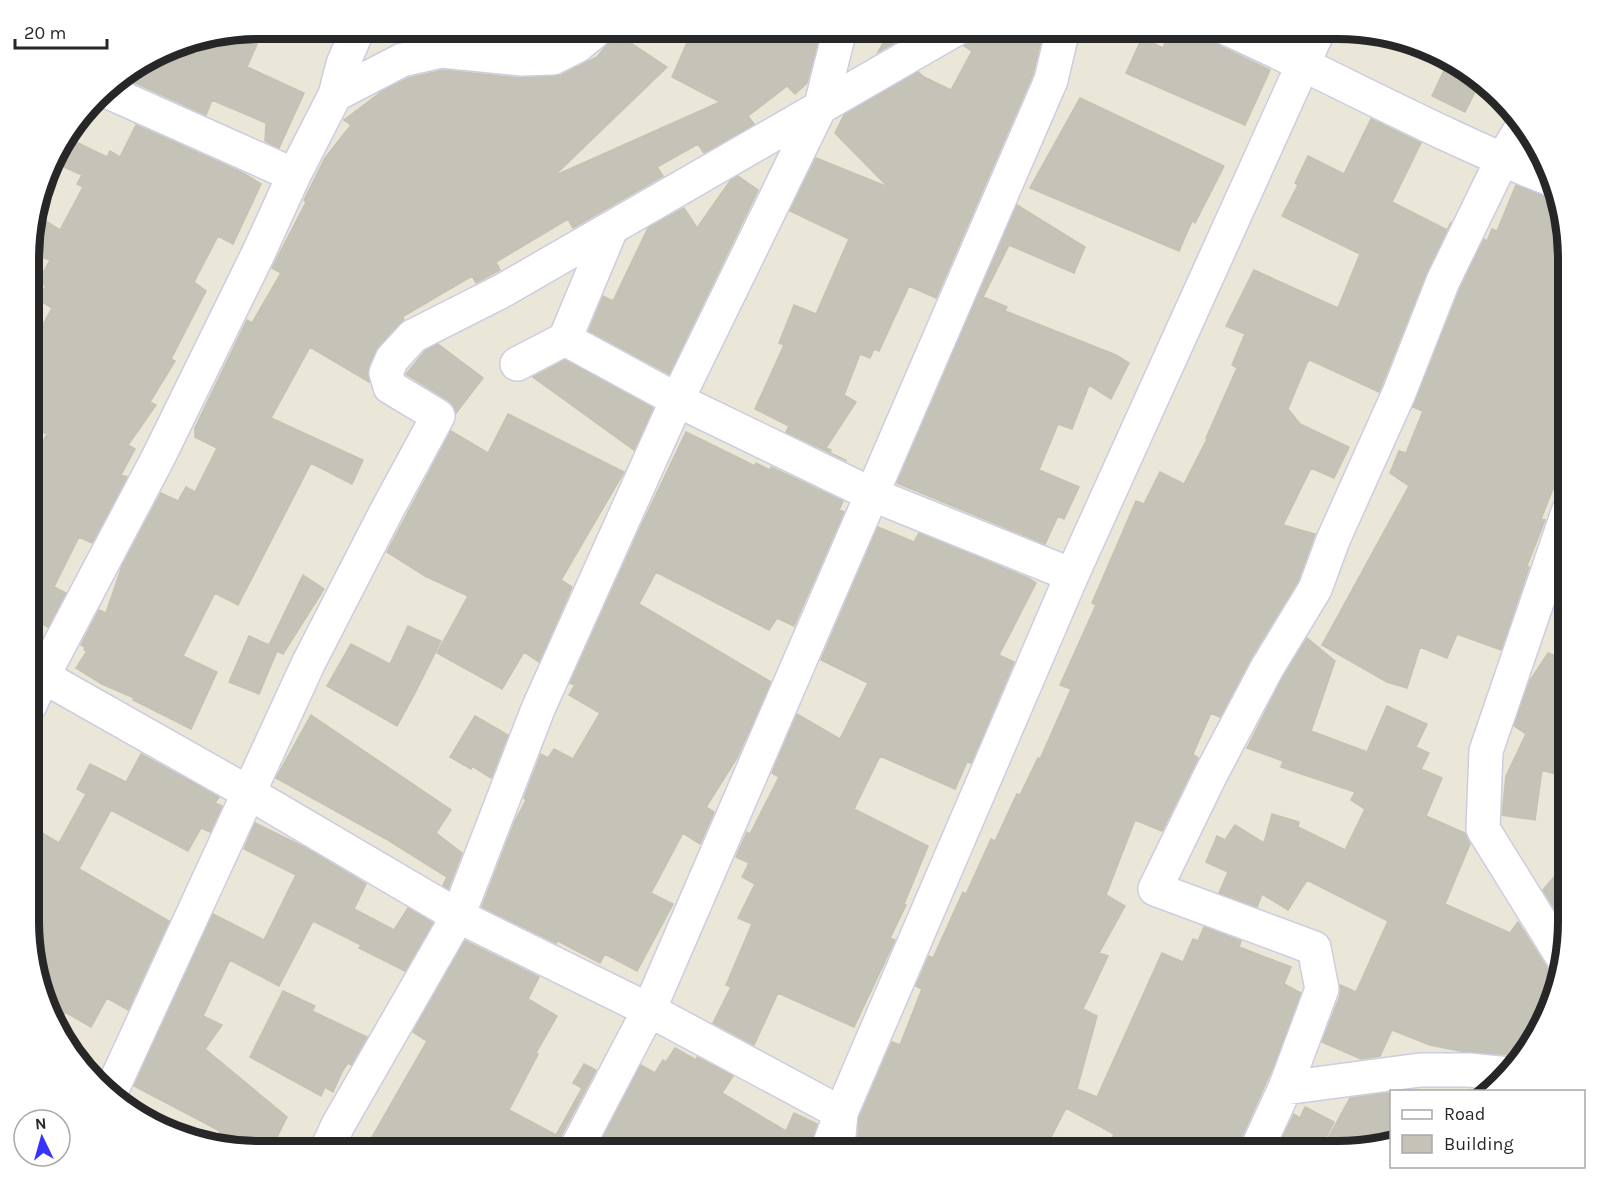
<svg xmlns="http://www.w3.org/2000/svg" width="1597" height="1180" font-family="Karla,sans-serif">
	<style>
		.building { fill: #c5c2b8; stroke: #c5c2b2; stroke-width: 1.5 }
		.lines { fill: none; stroke-linecap: round; stroke-linejoin: round }
		.minor-casing { stroke: #cdcde1; stroke-width: 36 }
		.minor { stroke: #fff; stroke-width: 33 }
		.rim { fill: none; stroke: #272727; stroke-width: 8 }
	</style>
	<rect width="100%" height="100%" fill="#eae6d8"/>
	<path class="building" d="M264 28 247 67 304 93 279 148 265 141 266 123 212 100 206 115 122 77 185 41Z
		M498 29H522L543 40H523L485 36Z
		M693 29H821L807 83 795 94 787 86 748 116 754 124 704 153 698 144 657 167 663 176 573 228 568 219 496 262 500 270 476 283 472 276 402 317 404 319 375 352 369 366V382L310 347 271 418 363 460 352 484 311 463 238 605 215 593 183 656 217 672 191 729 133 700 134 698 102 684 76 668 87 651 84 650 85 647 81 645 99 610 106 613 122 566 161 493 178 501 186 487 195 492 217 448 195 437V428L247 320 252 323 281 273 272 268 306 202 304 200 325 158 351 125 344 120 384 90 409 78 443 70 520 78 561 75 597 57 611 40 614 32 667 67 554 176 720 102 672 77Z
		M891 29H919L878 52Z
		M975 29H1030L1042 37 1033 74 936 298 909 286 879 351 874 349 870 358 860 354 844 395 856 402 826 448 831 450 830 453 847 461 786 432 789 426 755 409 784 345 779 343 794 305 816 314 849 239 790 211 816 158 888 187 835 133 844 115 918 72 924 77 951 90 972 51 964 46 972 39Z
		M1171 29H1210L1212 39 1220 46 1270 70 1245 125 1126 73 1142 38 1163 48Z
		M1449 60 1481 80 1465 112 1432 96Z
		M1080 98 1224 166 1195 223 1192 221 1179 251 1030 188Z
		M1371 119 1421 143 1392 202 1447 230 1451 222 1426 274 1379 392 1310 360 1307 363 1288 409 1300 424 1349 447 1334 478 1311 468 1283 525 1315 534 1298 581 1251 658 1220 717 1211 713 1193 754 1198 758 1162 831 1135 820 1106 895 1125 906 1099 953 1108 956 1083 1009 1097 1016 1077 1089 1097 1097 1162 953 1183 962 1193 939 1198 941 1204 927 1241 941 1239 947 1291 967 1284 984 1301 993 1274 1065 1239 1143 1237 1151H1106L1114 1134 1066 1108 1044 1151H848L855 1145 858 1137 859 1118 892 1042 900 1045 922 989 916 986 929 956 933 958 963 892 966 894 991 839 995 841 1017 794 1020 795 1038 758 1040 759 1071 689 1060 685 1096 605 1092 603 1136 501 1144 504 1160 472 1184 484 1207 439 1206 438 1237 368 1232 365 1245 334 1226 326 1254 270 1338 308 1360 254 1282 216 1298 185 1295 183 1308 156 1344 174Z
		M136 125 243 173 261 184 233 244 218 236 194 282 206 291 171 359 175 361 150 402 156 405 128 445 135 449 121 475 127 477 92 543 79 537 54 587 66 593 48 627 37 621 39 616 30 634V467L47 434 30 426V348L52 308 38 299 46 286 38 282 50 260 30 253V244L41 218 60 230 83 187 77 184 82 175 64 167 74 141 107 157 110 151 120 157Z
		M738 176 758 190 669 374 589 331 603 296 613 301 648 228 684 208 697 228 730 181Z
		M1516 185 1555 200 1568 259V451L1541 519 1545 520 1527 566 1529 567 1501 650 1457 634 1447 658 1420 647 1407 688 1387 682 1322 645 1409 486 1390 473 1399 451 1406 453 1423 411 1413 407 1460 289 1484 239 1487 241 1492 229 1497 231Z
		M1017 205 1085 247 1074 273 1009 245 983 297 1007 307 1005 311 1116 355 1129 363 1111 399 1089 385 1072 429 1058 424 1039 470 1079 487 1064 519 1058 516 1045 544 897 483Z
		M438 344 483 378 456 413 454 406 448 400 406 374 425 351Z
		M565 360 653 408 634 450 533 377Z
		M508 414 624 472 561 580 572 587 539 662 524 652 502 689 437 653 468 596 425 576 387 552 451 431 488 453Z
		M686 432 755 466 756 463 770 470 771 467 843 501 839 510 844 512 794 626 777 618 769 630 656 572 639 604 771 682 737 758 706 807 714 812 700 844 683 833 651 893 673 904 637 971 605 954 600 963 558 941 556 943 482 907 515 821 526 800 524 798 541 754 548 758 554 749 573 759 600 713 569 695 575 685 570 683 642 524Z
		M878 527 914 542 919 533 1028 578 1036 583 999 655 1014 662 971 763 967 762 955 789 880 756 854 809 928 846 904 904 906 905 890 938 895 940 854 1027 778 993 754 1045 713 1023 731 987 726 985 752 924 738 918 755 884 742 877 749 863 736 857 747 832 750 834 779 777 772 773 797 714 840 739 868 683 821 660Z
		M303 575 324 589 283 654 277 651 259 694 229 682 249 636 269 645Z
		M1564 582 1568 584V612L1555 607Z
		M408 626 441 641 414 695 397 726 327 686 351 644 390 664Z
		M1307 638 1335 661 1311 731 1367 752 1387 706 1427 724 1416 747 1429 753 1421 769 1442 778 1426 816 1465 833 1470 844 1445 904 1510 933 1518 922 1547 968 1554 974 1559 976 1551 1009 1520 1059 1511 1055 1460 1051 1430 1045 1392 1030 1380 1056 1361 1059 1322 1042 1340 996V985L1356 992 1388 921 1307 880 1288 910 1262 894 1257 907 1219 893 1228 872 1206 862 1217 836 1225 840 1235 825 1264 843 1272 814 1299 822 1298 827 1345 850 1365 809 1351 800 1355 792 1281 767 1283 761 1247 748 1283 677Z
		M1548 653 1568 661V778L1542 770 1535 820 1502 815 1506 776 1526 734 1514 726 1529 682Z
		M311 715 451 810 436 833 462 853 448 889 443 885 447 877 388 840 276 778Z
		M475 716 508 735 491 778 472 766 471 769 450 757Z
		M141 754 219 797 215 803 222 806 210 832 201 828 188 851 111 810 79 869 169 921 128 1010 107 998 91 1027 65 1012 58 1030 52 1023 29 936V853L42 833 59 843 86 794 77 789 90 764 126 782Z
		M255 823 304 847 366 884 354 909 394 930 408 908 433 923 405 971 359 948 361 945 313 921 279 986 230 960 203 1016 222 1025 205 1049 287 1117 270 1151H245L213 1144 220 1131 134 1086 213 914 264 940 296 875 244 849Z
		M1558 872 1568 911V930L1543 890Z
		M465 941 539 977 528 999 557 1016 536 1053 538 1054 509 1110 556 1135 582 1088 573 1083 584 1064 596 1070 558 1142 556 1151H364L427 1041 413 1032Z
		M283 991 315 1006 312 1011 367 1037 351 1065 348 1063 343 1070 333 1092 325 1087 321 1096 250 1057Z
		M675 1048 696 1060 697 1057 733 1076 722 1093 786 1131 794 1113 817 1124 809 1151H596L641 1065 655 1073 663 1060 666 1062Z
		M1388 1093 1392 1095V1139L1347 1149 1327 1140 1350 1098Z
		M1305 1107 1334 1122 1319 1151H1276L1294 1114 1300 1118Z"/>
	<g class="lines">
		<g class="minor-casing">
			<path id="minor" d="M1228 29C1336 78 1440 136 1550 179
				M104 90 294 175
				M335 95 402 60 442 51 522 59 553 58 577 46 593 33 596 29
				M565 339 611 229
				M517 364 565 339 677 400 871 494 1072 575
				M30 669 249 793 458 916 649 1010 841 1113 839 1135
				M30 705 43 676 158 458 259 252 294 175 335 95 343 64 358 29
				M1563 958 1483 829 1486 751 1568 512
				M1285 1088 1420 1070H1469L1509 1074
				M109 1096 309 662 386 512 438 416 390 387 386 373 392 359 413 336 502 291 956 29
				M326 1151 338 1125 458 916 538 709 677 400 821 105 840 29
				M575 1151 649 1010 1051 80 1063 29
				M827 1151 841 1113 1072 575 1319 29
				M1256 1151 1285 1088 1322 989 1314 948 1155 889 1211 774 1267 668 1315 589 1333 540 1399 393 1443 281 1502 160 1522 127"/>
		</g>
		<use href="#minor" class="minor"/>
	</g>
	<path d="M0 0H1597V1180H0ZM259 39H1338A220 220 0 0 1 1558 259V921A220 220 0 0 1 1338 1141H259A220 220 0 0 1 39 921V259A220 220 0 0 1 259 39Z" fill="#fff" fill-rule="evenodd"/>
	<path class="rim" d="M259 39H1338A220 220 0 0 1 1558 259V921A220 220 0 0 1 1338 1141H259A220 220 0 0 1 39 921V259A220 220 0 0 1 259 39Z"/>
	<rect x="1390" y="1090" width="195" height="78" fill="#ffffff" stroke="#a9a9a9" stroke-width="1.5"/>
	<rect x="1402" y="1110" width="30" height="9" fill="#ffffff" stroke="#a9a9a9" stroke-width="1.5"/>
	<text x="1444" y="1120" font-size="18" fill="#272727">Road</text>
	<rect x="1402" y="1135" width="30" height="18" fill="#c5c2b8" stroke="#a9a9a9" stroke-width="1.5"/>
	<text x="1444" y="1150" font-size="18" fill="#272727">Building</text>
	<g transform="translate(42 1138) rotate(355)"><circle r="28" fill="#ffffff" stroke="#a9a9a9" stroke-width="1.5"/>
	<path d="M0-4.5L10 22L0 15L-10 22Z" fill="#3633fb"/>
	<text y="-9" font-size="16" font-weight="bold" text-anchor="middle" fill="#272727">N</text>
	</g>
	<path d="M15 39v9h92v-9" fill="none" stroke="#272727" stroke-width="3"/>
	<text x="24" y="39" font-size="18" fill="#272727" stroke="#ffffff" stroke-width="4.5" paint-order="stroke">20 m</text>
</svg>
